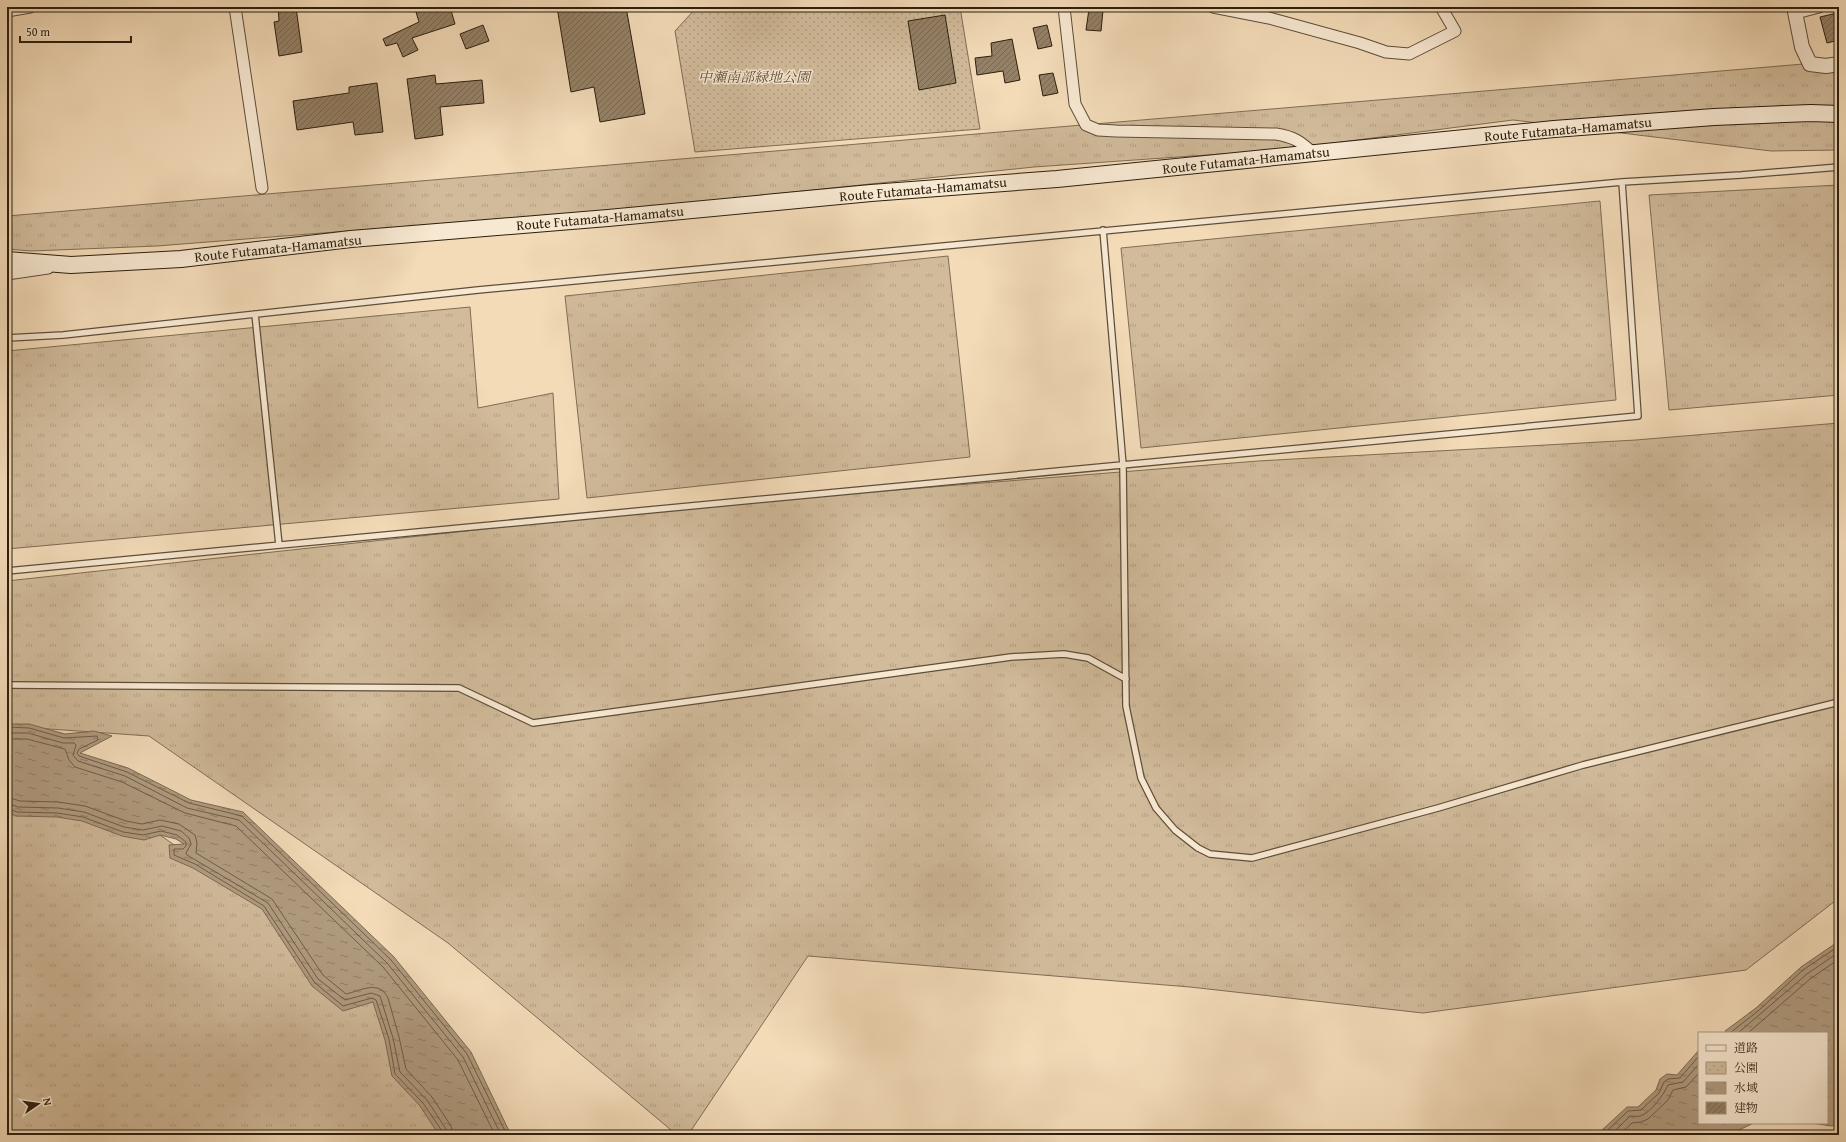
<svg xmlns="http://www.w3.org/2000/svg" width="1846" height="1142" font-family="'Gentium Book Plus','Noto Serif JP',serif">
	<style>
		.grass { fill: url(#grass-tufts); stroke: #7f6d55 }
		.park { fill: url(#park-dots); stroke: #7f6d55 }
		.water { fill: url(#water-ripples); stroke: #7c6952 }
		.lines { fill: none; stroke-linecap: round; stroke-linejoin: round }
		.shore { stroke: #6e5d47; stroke-width: 1 }
		.building { fill: url(#building-hatch); stroke: #2d1f0f }
		.service-casing { stroke: #5e4e39; stroke-width: 8 }
		.minor-casing { stroke: #5e4e39; stroke-width: 13 }
		.tertiary-casing { stroke: #5e4e39; stroke-width: 16 }
		.secondary-casing { stroke: #2d1f0f; stroke-width: 18 }
		.service { stroke: #f7e8d1; stroke-width: 5.5 }
		.minor { stroke: #f7e8d1; stroke-width: 11 }
		.tertiary { stroke: #f7e8d1; stroke-width: 14 }
		.secondary { stroke: #f7e8d1; stroke-width: 16 }
		.labels { text-anchor: middle; dominant-baseline: central; stroke-width: 3; stroke-linejoin: round; paint-order: stroke }
		.park-label { font-size: 14px; font-style: italic; fill: #5e4e39; stroke: #f7e8d1 }
		.street-label { font-size: 14px; fill: #2d1f0f; stroke: #f7e8d1 }
	</style>
	<defs>
		<pattern id="grass-tufts" width="24" height="20" patternUnits="userSpaceOnUse"><rect width="24" height="20" fill="#d1bb9b"/><path d="M3 7l-1-3M5 7V3M7 7l1-3M15 17l-1-3M17 17v-4M19 17l1-3" fill="none" stroke="#b4a084"/></pattern>
		<pattern id="park-dots" width="8" height="8" patternUnits="userSpaceOnUse"><rect width="8" height="8" fill="#d1bb9b"/><path d="M2 2h.1M6 6h.1" fill="none" stroke="#b4a084" stroke-width="1.8" stroke-linecap="round"/></pattern>
		<pattern id="water-ripples" width="26" height="14" patternUnits="userSpaceOnUse"><rect width="26" height="14" fill="#b09b7f"/><path d="M2 4q2-2 4 0t4 0M15 11q2-2 4 0t4 0" fill="none" stroke="#907e66"/></pattern>
		<pattern id="building-hatch" width="6" height="6" patternUnits="userSpaceOnUse"><rect width="6" height="6" fill="#948167"/><path d="M-1 1l2-2M0 6l6-6M5 7l2-2" fill="none" stroke="#796953"/></pattern>
	</defs>
	<rect width="100%" height="100%" fill="#f3dbb8"/>
	<filter id="stains"><feTurbulence type="fractalNoise" baseFrequency=".005" numOctaves="4"/><feColorMatrix values="0 0 0 0 .2 0 0 0 0 .09 0 0 0 0 .02 0 0 0 .5 -.17"/></filter>
	<radialGradient id="worn" r=".72"><stop offset=".6" stop-color="#630" stop-opacity="0"/><stop offset="1" stop-color="#630" stop-opacity=".3"/></radialGradient>
	<path class="grass" d="M1839 61V150L1771 151 1513 120 1279 150 1034 167 640 208 157 246 31 251 7 249V216Z
		M1839 185V395L1669 410 1649 195Z
		M1600 201 1616 400 1141 448 1121 248Z
		M948 256 970 457 587 498 565 296Z
		M470 307 478 408 553 393 559 499 7 549V351Z
		M1839 423V898L1746 970 1423 1013 1190 987 808 956 688 1135H677L448 943 149 736 7 726V581L695 506 1258 461 1636 440Z
		M7 796 160 835 373 984 446 1135H7Z"/>
	<path class="park" d="M697 7H960L980 129 695 152 675 31Z"/>
	<path class="water" d="M7 724H29L65 734 94 731 112 736 80 753 128 768 191 800 243 812 394 957 471 1052 511 1135H439L420 1106 392 1076 385 1040 373 1002 343 1011 312 986 262 909 193 868 170 858 169 845 184 844 176 839 160 835 144 840 122 836 82 821 57 817 16 816 7 812Z
		M1839 941V1125L1831 1126 1812 1123H1827V1033H1726L1725 1031 1756 1008 1801 967Z
		M1699 1050V1123H1754L1728 1135H1602L1601 1131 1627 1107H1638L1656 1090 1660 1079 1667 1074 1677 1075Z"/>
	<g class="lines">
		<path class="shore" d="M7 727 29 728 64 738 97 736 98 740 79 749 77 753 79 756 127 772 189 803 242 816 391 960 467 1054 507 1135
			M7 733H28L63 743H74L76 745 73 755 78 761 125 776 187 808 239 820 387 963 463 1057 501 1135
			M7 739H27L65 749 69 760 75 767 122 782 185 813 236 826 383 967 458 1060 495 1135
			M7 797 20 801 58 802 85 806 126 821 142 824 160 820 179 824 195 835 197 843 196 853 272 899 323 975 346 994C360 991 379 979 388 998L399 1037 406 1069 432 1097 451 1126 453 1135
			M7 803 18 807 58 808 84 812 124 827 143 830 162 826 181 831 189 838 191 844 186 853 187 855 268 903 318 979 345 1000 371 993 380 996 393 1038 400 1072 427 1100 446 1129 447 1135
			M7 808 17 812 57 813 83 817 123 832 143 835 161 831 177 835 186 842V846L183 849H174V855L195 864 264 906 315 983 343 1006 372 998 376 1000 389 1039 395 1074 423 1103 442 1131V1135
			M1730 1033 1758 1011 1803 970 1839 946
			M1738 1033 1807 974 1839 952
			M1748 1033 1810 979 1839 959
			M1606 1135V1132L1628 1111 1641 1110 1659 1093 1664 1082 1668 1079 1680 1078 1699 1056
			M1611 1135 1630 1116C1633 1116 1637 1117 1640 1116 1651 1113 1664 1094 1668 1085L1683 1082 1699 1064
			M1619 1135 1632 1123 1641 1122 1648 1119 1668 1100 1673 1090 1686 1087 1699 1073"/>
	</g>
	<path class="building" d="M278 7H296L302 52 279 56 274 22 279 21Z
		M432 7H450L455 24 412 38 418 50 403 57 397 43 386 46 383 39 419 22 416 12Z
		M557 7H626L645 114 600 122 594 87 571 92Z
		M1089 9 1103 10 1101 31 1086 30Z
		M1837 13 1839 21V40L1827 43 1820 17Z
		M945 15 956 83 919 90 908 21Z
		M483 25 489 41 466 49 460 34Z
		M1047 25 1052 46 1038 49 1033 28Z
		M1012 39 1020 80 1005 83 1003 71 977 75 975 58 992 56 991 43Z
		M1053 73 1058 93 1043 96 1039 75Z
		M435 75 436 84 482 80 484 103 440 107 443 135 415 139 407 79Z
		M377 83 383 132 355 135 353 122 297 130 293 101 349 93V87Z"/>
	<g class="lines">
		<g class="service-casing">
			<path id="service" d="M1103 230 1123 465 1126 706 1141 778 1156 808 1175 830 1198 848 1210 854 1252 858 1438 808 1583 765 1839 702
				M255 314 279 545
				M7 338 63 335 478 290 1622 182 1741 175 1839 167
				M7 571 1638 416 1622 182
				M7 685 459 688 533 723 1011 657 1064 654 1088 658 1126 679"/>
		</g>
		<g class="minor-casing">
			<path id="minor" d="M235 7 262 188
				M1064 7 1075 104 1086 125 1098 130 1116 131 1276 134C1294 137 1300 141 1314 154
				M1213 7 1269 18 1360 43 1386 52 1409 54 1455 31 1441 7
				M7 11 30 7
				M1796 13 1819 7
				M7 274 48 268"/>
		</g>
		<g class="tertiary-casing">
			<path id="tertiary" d="M1794 7 1802 47 1810 64 1826 66 1839 64"/>
		</g>
		<g class="secondary-casing">
			<path id="secondary" d="M7 260 71 265 181 259 351 239 608 218 871 193 1057 179 1554 129 1714 117 1811 113 1839 114"/>
		</g>
		<use href="#service" class="service"/>
		<use href="#minor" class="minor"/>
		<use href="#tertiary" class="tertiary"/>
		<use href="#secondary" class="secondary"/>
	</g>
	<g class="labels">
		<g class="park-label">
			<text x="754" y="77">中瀬南部緑地公園</text>
		</g>
		<g class="street-label">
			<text transform="translate(1568 129) rotate(-5)">Route Futamata-Hamamatsu</text>
			<text transform="translate(1246 160) rotate(-6)">Route Futamata-Hamamatsu</text>
			<text transform="translate(923 189) rotate(-5)">Route Futamata-Hamamatsu</text>
			<text transform="translate(600 218) rotate(-5)">Route Futamata-Hamamatsu</text>
			<text transform="translate(278 248) rotate(-6)">Route Futamata-Hamamatsu</text>
		</g>
	</g>
	<rect width="1846" height="1142" fill="none" stroke="#f3dbb8" stroke-width="24"/>
	<rect x="8" y="8" width="1830" height="1126" fill="none" stroke="#2d1f0f" stroke-width="2"/>
	<rect x="12" y="12" width="1822" height="1118" fill="none" stroke="#2d1f0f"/>
	<rect x="1698" y="1032" width="130" height="92" fill="#f7e8d1" stroke="#a69883"/>
	<rect x="1706" y="1045" width="20" height="6" fill="#f7e8d1" stroke="#a69883"/>
	<text x="1734" y="1052" font-size="12" fill="#2d1f0f">道路</text>
	<rect x="1706" y="1062" width="20" height="12" fill="url(#park-dots)" stroke="#a69883"/>
	<text x="1734" y="1072" font-size="12" fill="#2d1f0f">公園</text>
	<rect x="1706" y="1082" width="20" height="12" fill="url(#water-ripples)" stroke="#a69883"/>
	<text x="1734" y="1092" font-size="12" fill="#2d1f0f">水域</text>
	<rect x="1706" y="1102" width="20" height="12" fill="url(#building-hatch)" stroke="#a69883"/>
	<text x="1734" y="1112" font-size="12" fill="#2d1f0f">建物</text>
	<g transform="translate(38 1104) rotate(77)" stroke="#f7e8d1" stroke-width="3" paint-order="stroke">
	<path d="M0-3L7 15L0 10L-7 15Z" fill="#2d1f0f"/>
	<text y="-6" font-size="11" font-weight="bold" text-anchor="middle" fill="#2d1f0f">N</text>
	</g>
	<path d="M20 36v6h111v-6" fill="none" stroke="#2d1f0f" stroke-width="2"/>
	<text x="26" y="36" font-size="12" fill="#2d1f0f" stroke="#f7e8d1" stroke-width="3" paint-order="stroke">50 m</text>
	<rect width="100%" height="100%" filter="url(#stains)"/>
	<rect width="100%" height="100%" fill="url(#worn)"/>
</svg>
